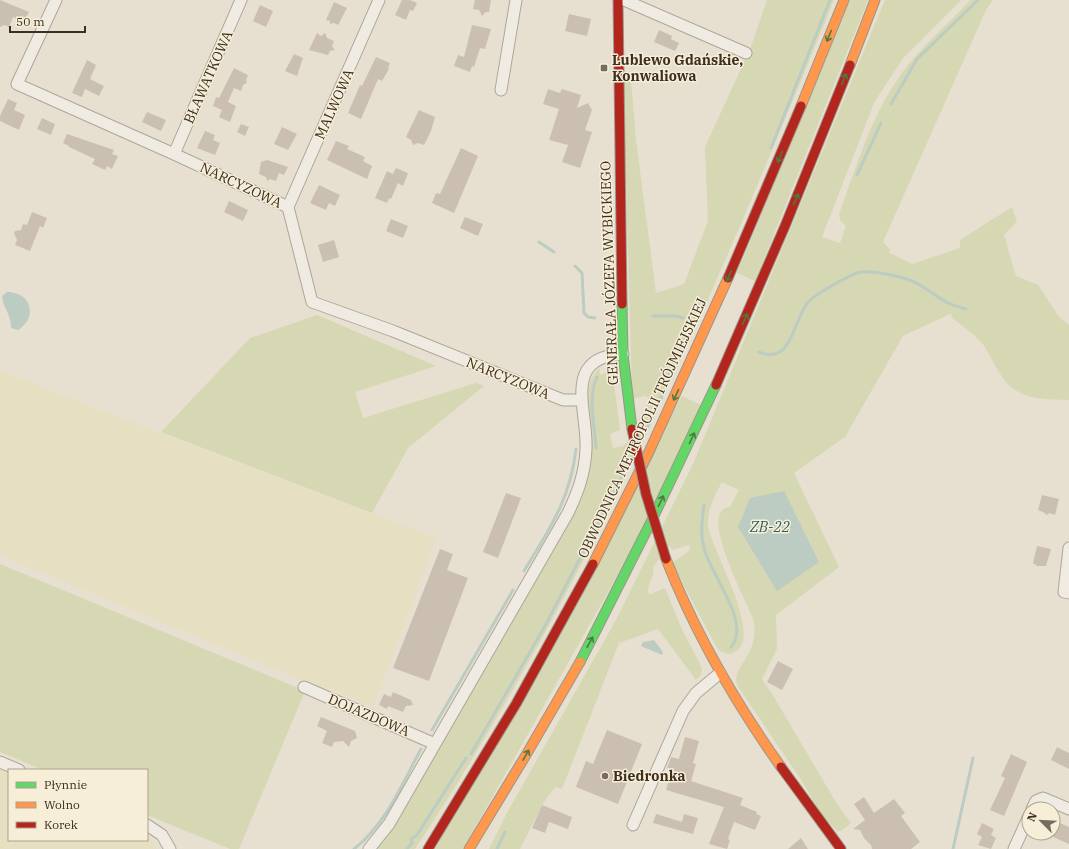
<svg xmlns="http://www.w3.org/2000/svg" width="1069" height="849" font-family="'IBM Plex Serif',serif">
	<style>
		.farmland { fill: #e6dfc2 }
		.green { fill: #d6d7b3 }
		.water { fill: #bcccc2 }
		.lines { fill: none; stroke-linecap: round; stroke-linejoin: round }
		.stream { stroke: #bcccc2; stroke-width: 3 }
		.building { fill: #cbbfb2 }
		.street-casing { stroke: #ada599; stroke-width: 13 }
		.fast-casing { stroke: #9c958a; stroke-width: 11 }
		.slow-casing { stroke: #9c958a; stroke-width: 11 }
		.jam-casing { stroke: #9c958a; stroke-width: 11 }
		.street { stroke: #efebe3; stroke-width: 11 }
		.fast { stroke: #63d668; stroke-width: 9 }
		.slow { stroke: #ff974d; stroke-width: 9 }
		.jam { stroke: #b3261e; stroke-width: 9 }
		.jam-bridge-casing { stroke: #9c958a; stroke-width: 11; stroke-linecap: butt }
		.jam-bridge { stroke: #b3261e; stroke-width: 9 }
		.oneway { stroke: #4e7a40 }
		.poi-dot { fill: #786c5e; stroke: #f7eed8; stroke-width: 1.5 }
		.labels { text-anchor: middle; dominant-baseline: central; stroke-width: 3; stroke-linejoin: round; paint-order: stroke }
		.poi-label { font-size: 14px; font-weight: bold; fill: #3d2e20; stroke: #f7eed8; text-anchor: start }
		.street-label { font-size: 14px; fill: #3d2e20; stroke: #f7eed8 }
		.water-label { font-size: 15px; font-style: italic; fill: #2f5d5a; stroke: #f7eed8 }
	</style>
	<rect width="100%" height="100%" fill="#e7e0d1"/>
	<path class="farmland" d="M0 370 87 405 436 538 406 622 373 707 325 686 323 689 0 555Z
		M0 768 9 771V840H147V837L153 841 155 849H0Z"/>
	<path class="green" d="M767 0H834C715 293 590 585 415 849H374L579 500 586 397 591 379 599 368 600 375 609 371 613 375 620 430 610 434 613 448 623 446 640 428 639 419 649 400 646 396 634 398 632 389 623 81H631L636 140 656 293 684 284 708 221 705 147 750 49Z
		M850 0H868L755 281 737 273Z
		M885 0H961L903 58 874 103 822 237 840 243 846 226 840 220 839 214C857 166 871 115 902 73 921 46 948 25 970 0H993L986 10 883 242 891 251 888 252 912 264 960 248V240L1012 207 1017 222 1004 235 1016 276 1038 285 1059 317 1069 325V400C1040 399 1016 401 999 372 993 363 989 352 982 343 973 333 962 326 951 317L952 313 903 336 845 437 794 473 839 567 776 615 777 649 762 679 771 692 837 804 851 823 841 831H837L822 815 800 778 737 685C731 665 764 652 752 616 747 602 696 508 730 507L739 490 722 482C715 495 707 509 708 525 711 550 763 634 736 651 730 656 722 654 717 648L672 563 690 550 689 545 672 550 670 545 653 567C656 576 645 585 649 595L665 588 681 627 702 668 701 675 696 680 658 629 619 643 562 789 555 787 542 805 520 849H489L508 811 616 620 693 464Z
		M317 315 436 366 355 392 363 418 476 383 484 386 408 448 372 513 161 432 250 338Z
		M682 396 701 405 629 555 463 849H435Z
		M0 564 305 691 239 849H230L147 815V770H43L0 752Z"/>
	<path class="water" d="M7 292C32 292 38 318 18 330L11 328C12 316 3 308 2 296Z
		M784 491 819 562 777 591 738 527 750 498Z
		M654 640 663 652 662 655 641 646 643 642Z"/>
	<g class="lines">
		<path class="stream" d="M891 104 917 59 978 0
			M771 148 830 0
			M857 175 881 123
			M539 242 554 252
			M575 266 582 273 584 313 588 317 595 318
			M653 316H676L683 318
			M759 352C794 367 793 315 810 300 817 294 852 273 861 272 873 271 901 276 912 281 924 286 934 295 946 302 952 305 959 307 966 309
			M641 441 665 389 666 381 685 340
			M596 448C595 425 587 399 597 377
			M704 505C702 520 700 534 704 548 710 574 752 623 731 647
			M524 571C550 528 570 500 576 449
			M432 730 513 590
			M471 754 545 626 632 458
			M354 849C386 824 402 784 421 749
			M407 849 412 843 411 839 417 835 466 758
			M497 849 505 832
			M953 849 973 758"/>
	</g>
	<path class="building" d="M0 0 29 12 24 21 13 17 9 27 5 25 0 27Z
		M402 0H410L417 3 413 11 410 10 406 20 395 15Z
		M475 0H491L489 12H486L482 16 479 10 473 9Z
		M334 2 347 8 338 25 334 23 330 24V21L326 20Z
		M260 5 273 11 266 27 253 21Z
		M569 14 591 19 587 36 565 31Z
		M472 25 491 29 485 49 480 48 474 67 472 66 470 72 454 66 458 55 464 57Z
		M659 30 672 36 671 39 679 43 675 51 654 42Z
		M317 33 321 36 325 33 327 38 334 41 332 46 335 50 330 51 328 55 309 50Z
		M294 54 303 58 297 76 285 71Z
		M376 57 390 63 388 68 389 69 382 81 378 79 361 119 348 113 360 85 362 86Z
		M87 60 96 65 90 79 104 86 99 96 85 89 82 97 72 93Z
		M234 68 248 75 246 80 247 83 243 85 241 91 234 88 228 102 236 106 230 122 219 117 222 110 213 106 216 97 219 98Z
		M548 89 560 93 562 89 581 95 577 108 588 103 592 110 585 130 592 132 580 168 562 162 568 145 549 140 559 109 543 104Z
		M8 99 17 103 14 110 25 115 19 130 0 121V116Z
		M419 110 435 117 431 131 424 145 418 143 413 145 411 140 406 137Z
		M147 112 166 120 161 131 142 122Z
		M42 118 55 124 51 135 37 129Z
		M241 124 249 127 245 136 237 132Z
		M282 127 297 134 288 150 274 144Z
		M205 131 215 135 213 140 220 143 215 155 197 148Z
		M67 134 114 150 112 154 118 156 112 169 107 166 105 170 92 164 95 159 69 147V146L63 143Z
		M336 141 349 146 347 149 365 157 363 161 372 166 367 179 327 160Z
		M461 148 478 156 454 213 432 203 436 193 440 194Z
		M267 160 288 167 284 175 279 173 276 181 270 179 267 181 266 177 259 174 261 162Z
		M396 168 408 173 403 186 398 183 391 199 389 198 387 203 375 198 387 171 393 174Z
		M319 185 340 195 335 206 329 203 326 210 310 203Z
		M229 201 248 210 243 221 224 212Z
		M32 212 47 218 43 228 40 226 30 251 15 245 17 240 14 233 15 231 21 230 23 224 27 225Z
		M465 217 483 224 478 236 460 228Z
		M391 219 408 226 403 238 386 231Z
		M334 240 339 257 323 262 318 245Z
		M506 493 521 498 498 558 483 552Z
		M1042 495 1059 499 1055 515 1049 513 1047 515 1043 512 1038 510Z
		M1037 546 1051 549 1046 566H1037L1033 563Z
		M440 549 453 554 447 570 468 578 429 681 393 668Z
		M778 661 793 669 782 690 767 682Z
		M393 692 411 700 413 705 406 706 403 712 388 706 387 709 379 705 384 694 391 697Z
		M321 717 355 731 357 738 351 741 349 747 343 741 334 742 332 747 322 743 327 731 317 726Z
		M607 730 642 744 618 804 576 787 586 761 593 764Z
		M685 737 699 741 693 763 696 764 691 781 743 798 740 805 757 812 756 814 761 816 755 830 734 822 728 839 730 840 727 849 709 844 724 807 666 790 672 769 667 768 671 757 679 759Z
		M1057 747 1069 753V769L1051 760Z
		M1011 754 1027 762 1004 816 990 810 1005 778 1001 776Z
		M864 797 874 813 894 799 905 813 901 816 920 842 911 849H872L871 845 864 838 860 830 853 829 865 820 854 804Z
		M542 805 572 817 568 829 549 822 545 833 532 828Z
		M656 814 682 822 684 814 698 818 693 834 653 823Z
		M1053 820 1069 827V844L1053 837Z
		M982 823 994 829 991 835 996 838 991 849 978 845 982 837 977 834Z
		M801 838 808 849H788Z"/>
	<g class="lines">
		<g class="street-casing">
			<path id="street" d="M56 0 17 84 174 154 288 207 312 302 393 331 563 400H581
				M624 0 746 53
				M501 90 516 0
				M174 154 241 0
				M288 207 379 0
				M1069 548 1064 592 1069 593
				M304 687 435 744
				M0 762 19 770
				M1032 809 1036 801 1043 798 1069 809
				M147 825 162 835 170 849
				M633 825 683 711 696 693 720 673
				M369 849 389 824 568 513C578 492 585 473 586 449 588 410 561 357 623 354
				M1014 849 1029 816"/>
		</g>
		<g class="fast-casing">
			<path id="fast" d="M622 304 623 354 632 429
				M580 662 651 522 716 385"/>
		</g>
		<g class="slow-casing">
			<path id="slow" d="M850 65 875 0
				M801 106 844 0
				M666 559C695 633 735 702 781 767
				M593 564 648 454 728 278
				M469 849 526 755 580 662"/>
		</g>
		<g class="jam-casing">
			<path id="jam" d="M618 0 622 304
				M728 278 801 106
				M716 385 785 226 850 65
				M781 767 841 849
				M428 849 516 704 593 564"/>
		</g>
		<use href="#street" class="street"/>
		<use href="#fast" class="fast"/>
		<use href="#slow" class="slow"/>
		<use href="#jam" class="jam"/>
		<g class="jam-bridge-casing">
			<path id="jam-bridge" d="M632 429 646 494 666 559"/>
		</g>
		<use href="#jam-bridge" class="jam-bridge"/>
	</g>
	<defs><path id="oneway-shaft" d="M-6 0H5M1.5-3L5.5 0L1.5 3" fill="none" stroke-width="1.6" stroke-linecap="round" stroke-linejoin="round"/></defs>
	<g class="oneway">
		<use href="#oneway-shaft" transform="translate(829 36) rotate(112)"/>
		<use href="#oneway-shaft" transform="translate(844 79) rotate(-68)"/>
		<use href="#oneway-shaft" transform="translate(780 157) rotate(113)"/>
		<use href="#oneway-shaft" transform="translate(796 199) rotate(-67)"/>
		<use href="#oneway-shaft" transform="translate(729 276) rotate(114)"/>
		<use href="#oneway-shaft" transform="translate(745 319) rotate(-66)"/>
		<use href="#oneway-shaft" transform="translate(676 395) rotate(115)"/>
		<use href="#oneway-shaft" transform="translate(692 438) rotate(-65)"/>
		<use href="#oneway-shaft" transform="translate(661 501) rotate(-64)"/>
		<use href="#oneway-shaft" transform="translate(590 642) rotate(-61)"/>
		<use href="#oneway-shaft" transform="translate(526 755) rotate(-60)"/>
	</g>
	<g class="poi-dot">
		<rect x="600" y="64" width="8" height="8" rx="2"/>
		<circle cx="605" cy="776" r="4"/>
	</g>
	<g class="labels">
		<g class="poi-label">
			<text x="612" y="60">Lublewo Gdańskie,<tspan x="612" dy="16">Konwaliowa</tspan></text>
			<text x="613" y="776">Biedronka</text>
		</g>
		<g class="street-label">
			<text transform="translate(208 77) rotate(-66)">BŁAWATKOWA</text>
			<text transform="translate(334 104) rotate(-66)">MALWOWA</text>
			<text transform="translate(241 185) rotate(25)">NARCYZOWA</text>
			<text transform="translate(609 273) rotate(-92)">GENERAŁA JÓZEFA WYBICKIEGO</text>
			<text transform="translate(508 378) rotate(22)">NARCYZOWA</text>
			<text transform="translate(642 428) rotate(-65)">OBWODNICA METROPOLII TRÓJMIEJSKIEJ</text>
			<text transform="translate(369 715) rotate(23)">DOJAZDOWA</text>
		</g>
		<g class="water-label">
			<text x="770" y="526">ZB-22</text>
		</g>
	</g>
	<rect x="8" y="769" width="140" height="72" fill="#f7eed8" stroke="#ada18e"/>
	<rect x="16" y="782" width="20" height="6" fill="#63d668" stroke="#ada18e"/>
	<text x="44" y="789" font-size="12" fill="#3d2e20">Płynnie</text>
	<rect x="16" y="802" width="20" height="6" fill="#ff974d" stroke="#ada18e"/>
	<text x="44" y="809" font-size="12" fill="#3d2e20">Wolno</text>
	<rect x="16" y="822" width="20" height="6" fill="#b3261e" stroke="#ada18e"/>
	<text x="44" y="829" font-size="12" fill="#3d2e20">Korek</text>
	<g transform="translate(1041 821) rotate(294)"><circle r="19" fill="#f7eed8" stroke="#ada18e"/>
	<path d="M0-3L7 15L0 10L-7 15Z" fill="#786c5e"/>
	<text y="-6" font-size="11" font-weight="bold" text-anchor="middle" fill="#3d2e20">N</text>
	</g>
	<path d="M10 26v6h75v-6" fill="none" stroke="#3d2e20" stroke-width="2"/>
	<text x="16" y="26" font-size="12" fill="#3d2e20" stroke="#f7eed8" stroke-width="3" paint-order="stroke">50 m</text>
</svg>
